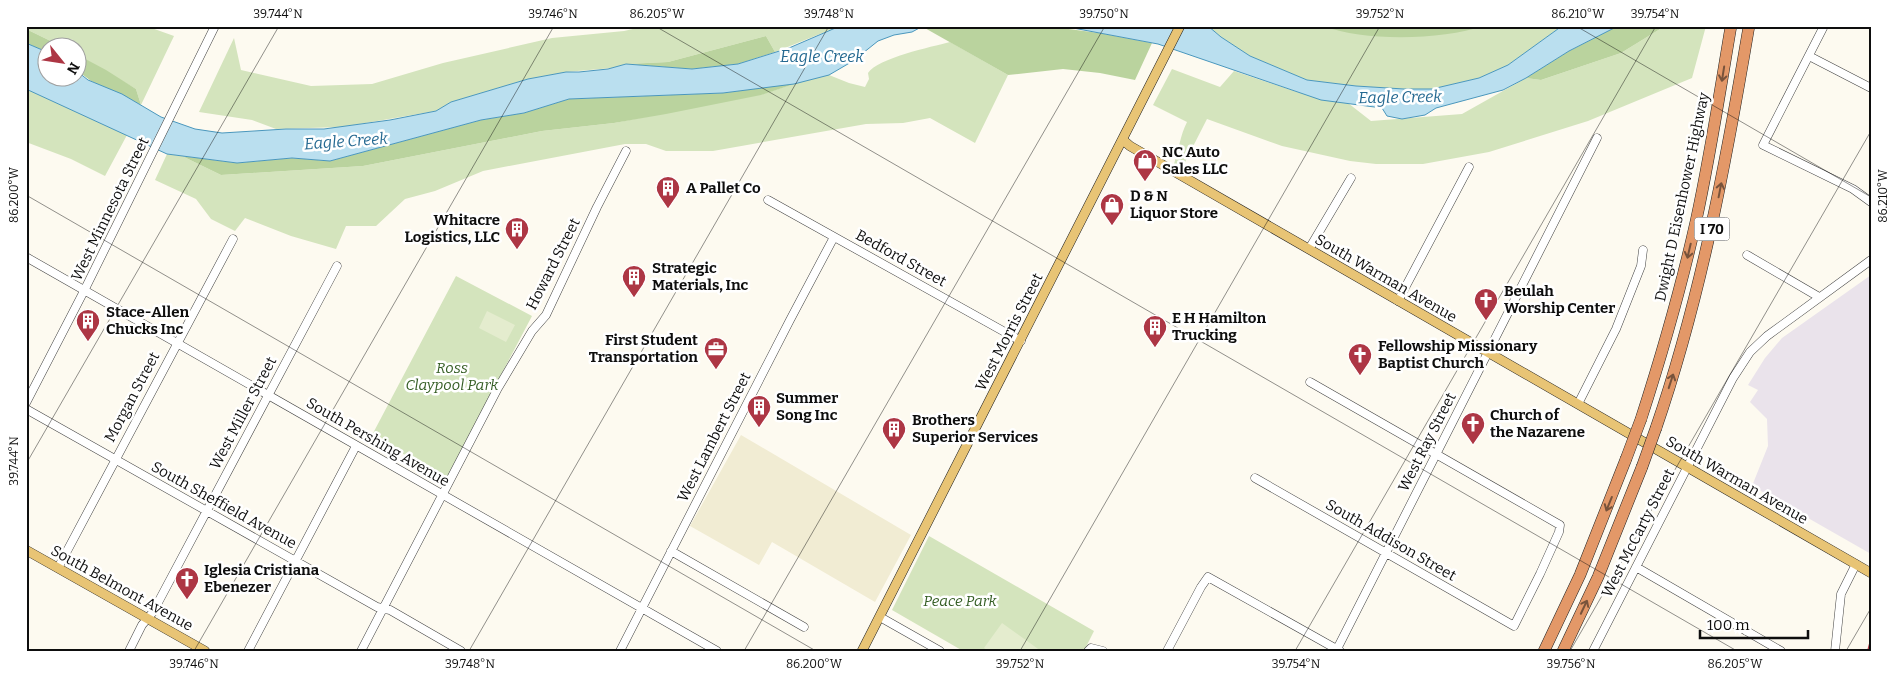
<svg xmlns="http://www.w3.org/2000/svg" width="1897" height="677" font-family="Bitter,serif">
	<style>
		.industrial { fill: #eae3eb }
		.farmland { fill: #f1ecd3 }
		.green { fill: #d4e4bd }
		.forest { fill: #bad39e }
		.pitch { fill: #e4ecce }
		.water { fill: #badfef; stroke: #4a97bd }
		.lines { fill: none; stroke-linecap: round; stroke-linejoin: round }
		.minor-casing { stroke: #414141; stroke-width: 9 }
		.major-casing { stroke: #1f1f1f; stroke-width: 10 }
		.highway-casing { stroke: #1f1f1f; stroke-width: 12 }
		.minor { stroke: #fff; stroke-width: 8 }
		.major { stroke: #e8c475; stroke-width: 9 }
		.highway { stroke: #e39868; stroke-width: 11 }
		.rail { stroke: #ad3644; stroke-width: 2 }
		.highway-bridge-casing { stroke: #1f1f1f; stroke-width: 12; stroke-linecap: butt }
		.highway-bridge { stroke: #e39868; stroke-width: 11 }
		.oneway { stroke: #78533b }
		.ticks { fill: none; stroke: #0e0e0e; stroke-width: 1; stroke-opacity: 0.45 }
		.labels { text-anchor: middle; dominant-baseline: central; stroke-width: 5; stroke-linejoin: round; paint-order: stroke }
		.shield { fill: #fff; stroke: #565656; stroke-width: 1 }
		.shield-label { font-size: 14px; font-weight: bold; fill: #0e0e0e }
		.poi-label { font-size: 15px; font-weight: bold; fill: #0e0e0e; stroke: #fff; text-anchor: start }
		.street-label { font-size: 15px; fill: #0e0e0e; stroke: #fff }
		.park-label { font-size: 15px; font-style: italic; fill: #355e25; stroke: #fff }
		.water-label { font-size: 16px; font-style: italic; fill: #256991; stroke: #fff }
		.neatline { fill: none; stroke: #0e0e0e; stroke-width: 2 }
		.ticks-label { font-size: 12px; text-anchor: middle; fill: #0e0e0e }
	</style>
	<rect width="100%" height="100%" fill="#fdfaf0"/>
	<path class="industrial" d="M1871 275V554L1752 486 1768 446 1767 419 1750 402 1758 390 1748 385 1765 358 1782 338Z"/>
	<path class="farmland" d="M741 435 911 535 875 602 772 542 759 565 690 526Z"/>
	<path class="green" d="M26 26H146L174 36 141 105 136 89 78 55V48L63 47 26 29Z
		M646 26H840L775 52 766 36 668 62 626 64 612 68 566 72 528 79 451 102 436 111 342 127 276 129 252 120 199 112 234 38 241 70 311 86 372 84 443 63 552 38 624 31Z
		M1208 26H1324L1331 29 1562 26 1508 65 1479 78 1432 89H1404L1356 86 1307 80 1250 56 1221 37Z
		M1665 26H1706L1692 78 1588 121 1489 152 1423 164H1376L1350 161 1282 146 1207 119 1182 168 1174 164C1179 149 1180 136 1187 122L1153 105 1172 69 1220 87 1234 71 1297 92 1348 103 1371 121 1462 114 1526 78 1541 80 1621 53Z
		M950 42 1008 75 975 143 930 118 903 123 866 124 713 151H666L646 144H625L483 171 435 191 405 199 376 226H346L336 249 291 236 245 218 235 231 211 219 196 199 155 180 167 154 182 156 221 175 363 166 542 131 614 123 763 94 800 82 829 75 849 83 865 87 869 79 868 73C878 58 931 47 950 42Z
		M26 89 127 135 105 176 71 159 26 142Z
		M456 276 532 316 447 477 371 437Z
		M929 536 1094 631 1084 651H963L892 610Z"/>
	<path class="forest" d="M1046 26 1099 33 1152 43 1135 80 1100 73 1063 69 1008 75 923 27Z
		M1324 26H1483C1443 40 1364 42 1324 26Z
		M1618 26H1665L1621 53 1541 80 1526 78 1569 51Z
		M26 29 63 47 48 48 47 52 26 43Z
		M766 36 775 52 738 64 692 69 626 64 668 62Z
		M78 55 106 70 136 89 141 105 91 81 78 71Z
		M800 82 761 95 666 114 614 123 542 131 363 166 221 175 182 156 237 163 292 158 330 161 481 120 524 113 569 99 723 93Z"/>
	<path class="pitch" d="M487 311 515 325 506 342 479 328Z
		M1002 623 1041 651H988L984 648Z"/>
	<path class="water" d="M840 26H923L912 32 894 35 878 41 853 61 829 75 794 84 723 93 569 99 524 113 481 120 330 161 292 158 237 163 167 154 26 89V43L47 52 48 78H78V72L88 80 122 94 161 117 195 129 222 133 286 129H324L390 120 436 111 451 102 528 79 566 72H579L608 69 626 64 692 69 738 64 789 48Z
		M1052 26H1208L1221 37 1250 56 1307 80 1356 86 1404 89H1432L1479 78 1508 65 1562 26H1618L1569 51 1526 78 1503 90 1436 108 1425 115 1402 119 1387 116 1382 108 1321 100 1158 44 1073 28Z"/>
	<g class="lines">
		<g class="minor-casing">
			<path id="minor" d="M1824 26 1763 145 1853 189 1871 202
				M1809 56 1871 88
				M768 200 1021 341
				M1309 249 1351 178
				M1747 255 1819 297
				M26 257 717 651
				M1398 301 1469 167
				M26 403 84 291 215 26
				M1578 404 1616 329 1641 266 1643 250
				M26 409 377 607 390 610 461 651
				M1255 478 1514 626 1540 574 1559 532 1560 525 1310 382
				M671 551 804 627
				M1636 567 1781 651
				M58 568 233 239
				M880 617 940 651
				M129 651 142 625 153 612 337 266
				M248 651 356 446
				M361 651 498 388 532 331 546 315 597 207 626 151
				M620 651 790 320 834 237
				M1088 651 1091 648 1103 651
				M1167 651 1201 587 1208 577 1340 651
				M1336 651 1597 138
				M1593 651 1733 378 1750 352 1767 336 1871 260
				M1835 651 1841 594 1856 564"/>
		</g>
		<g class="major-casing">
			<path id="major" d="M1123 140 1130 146 1871 573
				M26 550 205 651
				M862 651 1180 26"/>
		</g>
		<g class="highway-casing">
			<path id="highway" d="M1641 419C1662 354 1681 288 1696 221 1710 157 1720 91 1731 26
				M1656 428C1701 297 1726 162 1749 26
				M1544 651 1580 575 1626 459
				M1563 651 1598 577 1642 467"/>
		</g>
		<use href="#minor" class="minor"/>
		<use href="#major" class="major"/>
		<use href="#highway" class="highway"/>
		<path class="rail" d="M1868 651 1871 640"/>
		<g class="highway-bridge-casing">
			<path id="highway-bridge" d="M1626 459 1641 419
				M1642 467 1656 428"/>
		</g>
		<use href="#highway-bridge" class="highway-bridge"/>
	</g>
	<defs><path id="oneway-shaft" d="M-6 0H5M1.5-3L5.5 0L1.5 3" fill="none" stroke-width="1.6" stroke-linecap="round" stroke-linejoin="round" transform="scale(1.25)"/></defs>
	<g class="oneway">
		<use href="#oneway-shaft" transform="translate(1723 74) rotate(99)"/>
		<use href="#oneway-shaft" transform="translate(1720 190) rotate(-79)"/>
		<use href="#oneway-shaft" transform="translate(1689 251) rotate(103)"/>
		<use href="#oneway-shaft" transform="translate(1671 381) rotate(-72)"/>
		<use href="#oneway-shaft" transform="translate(1609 504) rotate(112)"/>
		<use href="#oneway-shaft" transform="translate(1584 607) rotate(-65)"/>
	</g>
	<path class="ticks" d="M655 26 1737 651M1576 26 1871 197M26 195 816 651M26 464 279 26M194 651 554 26M469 651 829 26M744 651 1105 26M1020 651 1380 26M1295 651 1656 26M1570 651 1871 131M1846 651 1871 608"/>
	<defs>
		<g id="shop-pin" transform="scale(1.25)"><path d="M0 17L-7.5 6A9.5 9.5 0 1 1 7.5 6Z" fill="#ad3644" stroke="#fff"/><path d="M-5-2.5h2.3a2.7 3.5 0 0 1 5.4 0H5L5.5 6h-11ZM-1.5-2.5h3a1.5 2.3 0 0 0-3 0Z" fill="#fff"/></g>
		<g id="building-pin" transform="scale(1.25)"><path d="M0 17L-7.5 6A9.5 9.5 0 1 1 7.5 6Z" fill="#ad3644" stroke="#fff"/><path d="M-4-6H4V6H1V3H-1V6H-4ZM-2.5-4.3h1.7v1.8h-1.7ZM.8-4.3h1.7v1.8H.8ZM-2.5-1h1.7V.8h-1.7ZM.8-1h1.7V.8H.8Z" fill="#fff"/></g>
		<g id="church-pin" transform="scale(1.25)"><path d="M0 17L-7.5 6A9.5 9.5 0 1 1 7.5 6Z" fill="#ad3644" stroke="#fff"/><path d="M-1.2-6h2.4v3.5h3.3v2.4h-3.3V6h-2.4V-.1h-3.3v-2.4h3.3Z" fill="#fff"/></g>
		<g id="office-pin" transform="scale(1.25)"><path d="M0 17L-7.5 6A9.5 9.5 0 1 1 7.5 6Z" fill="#ad3644" stroke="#fff"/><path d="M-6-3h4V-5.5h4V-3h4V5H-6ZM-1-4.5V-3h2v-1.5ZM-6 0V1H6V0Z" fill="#fff"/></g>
	</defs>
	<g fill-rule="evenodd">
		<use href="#shop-pin" x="1145" y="161"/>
		<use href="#building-pin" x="668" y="188"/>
		<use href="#shop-pin" x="1112" y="205"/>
		<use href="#building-pin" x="517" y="229"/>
		<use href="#building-pin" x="634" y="277"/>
		<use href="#church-pin" x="1486" y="300"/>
		<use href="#building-pin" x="88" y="321"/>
		<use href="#building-pin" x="1155" y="327"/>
		<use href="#office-pin" x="716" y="349"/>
		<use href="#church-pin" x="1360" y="355"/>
		<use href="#building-pin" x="759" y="407"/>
		<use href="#church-pin" x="1473" y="424"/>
		<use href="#building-pin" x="894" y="429"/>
		<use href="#church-pin" x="187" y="579"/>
	</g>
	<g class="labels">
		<rect class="shield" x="1694.5" y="217.5" width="35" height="23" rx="4"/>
		<g class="shield-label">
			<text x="1712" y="229">I 70</text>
		</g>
		<g class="poi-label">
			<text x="1162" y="152">NC Auto<tspan x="1162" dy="17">Sales LLC</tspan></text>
			<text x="686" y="188">A Pallet Co</text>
			<text x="1130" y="196">D &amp; N<tspan x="1130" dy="17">Liquor Store</tspan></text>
			<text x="500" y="220" text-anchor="end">Whitacre<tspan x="500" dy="17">Logistics, LLC</tspan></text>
			<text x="652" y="268">Strategic<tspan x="652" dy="17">Materials, Inc</tspan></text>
			<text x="1504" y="291">Beulah<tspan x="1504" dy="17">Worship Center</tspan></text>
			<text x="106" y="312">Stace-Allen<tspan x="106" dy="17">Chucks Inc</tspan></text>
			<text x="1172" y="318">E H Hamilton<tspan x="1172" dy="17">Trucking</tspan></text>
			<text x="698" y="340" text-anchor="end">First Student<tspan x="698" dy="17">Transportation</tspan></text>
			<text x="1378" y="346">Fellowship Missionary<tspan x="1378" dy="17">Baptist Church</tspan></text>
			<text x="776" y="398">Summer<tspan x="776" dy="17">Song Inc</tspan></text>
			<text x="1490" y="415">Church of<tspan x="1490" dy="17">the Nazarene</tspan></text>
			<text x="912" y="420">Brothers<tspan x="912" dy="17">Superior Services</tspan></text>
			<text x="204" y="570">Iglesia Cristiana<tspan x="204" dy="17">Ebenezer</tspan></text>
		</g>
		<g class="street-label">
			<text transform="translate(1682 197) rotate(-78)">Dwight D Eisenhower Highway</text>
			<text transform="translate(110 209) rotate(-64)">West Minnesota Street</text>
			<text transform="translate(901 258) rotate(29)">Bedford Street</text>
			<text transform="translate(553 264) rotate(-63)">Howard Street</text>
			<text transform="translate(1386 278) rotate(30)">South Warman Avenue</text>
			<text transform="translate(1009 332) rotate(-63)">West Morris Street</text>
			<text transform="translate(132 397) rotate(-62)">Morgan Street</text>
			<text transform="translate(243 413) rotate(-62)">West Miller Street</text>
			<text transform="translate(714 437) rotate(-63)">West Lambert Street</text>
			<text transform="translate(378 442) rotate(30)">South Pershing Avenue</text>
			<text transform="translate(1427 442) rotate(-63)">West Ray Street</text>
			<text transform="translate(1737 480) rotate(30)">South Warman Avenue</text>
			<text transform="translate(224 505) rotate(29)">South Sheffield Avenue</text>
			<text transform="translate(1638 533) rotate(-63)">West McCarty Street</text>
			<text transform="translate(1391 540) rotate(30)">South Addison Street</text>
			<text transform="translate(122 588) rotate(29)">South Belmont Avenue</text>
		</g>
		<g class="park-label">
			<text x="452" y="368">Ross<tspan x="452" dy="17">Claypool Park</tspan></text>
			<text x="960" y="601">Peace Park</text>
		</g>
		<g class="water-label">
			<text x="822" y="56">Eagle Creek</text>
			<text transform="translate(1400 97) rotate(-1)">Eagle Creek</text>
			<text transform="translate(346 141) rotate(-4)">Eagle Creek</text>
		</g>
	</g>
	<rect width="1897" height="677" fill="none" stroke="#ffffff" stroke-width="55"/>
	<g transform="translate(62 62) rotate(120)"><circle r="24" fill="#ffffff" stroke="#9f9f9f"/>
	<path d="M0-4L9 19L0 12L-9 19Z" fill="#ad3644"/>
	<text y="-8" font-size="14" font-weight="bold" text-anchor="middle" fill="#0e0e0e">N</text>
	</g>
	<path d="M1700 630v8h108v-8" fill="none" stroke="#0e0e0e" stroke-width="2.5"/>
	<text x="1707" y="630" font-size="15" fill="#0e0e0e" stroke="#ffffff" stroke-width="4" paint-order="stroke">100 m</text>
	<rect x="28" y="28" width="1842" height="622" class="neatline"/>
	<g class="ticks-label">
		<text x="278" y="18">39.744°N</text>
		<text x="553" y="18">39.746°N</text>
		<text x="657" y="18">86.205°W</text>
		<text x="829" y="18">39.748°N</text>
		<text x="1104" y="18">39.750°N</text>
		<text x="1380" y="18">39.752°N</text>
		<text x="1578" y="18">86.210°W</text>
		<text x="1655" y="18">39.754°N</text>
		<text transform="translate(14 195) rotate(-90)" y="4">86.200°W</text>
		<text transform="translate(1883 196) rotate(-90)" y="4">86.210°W</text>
		<text transform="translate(14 461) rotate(-90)" y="4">39.744°N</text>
		<text x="194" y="668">39.746°N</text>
		<text x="470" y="668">39.748°N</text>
		<text x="814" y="668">86.200°W</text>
		<text x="1020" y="668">39.752°N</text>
		<text x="1296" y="668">39.754°N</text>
		<text x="1571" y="668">39.756°N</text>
		<text x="1735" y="668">86.205°W</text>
	</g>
</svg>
